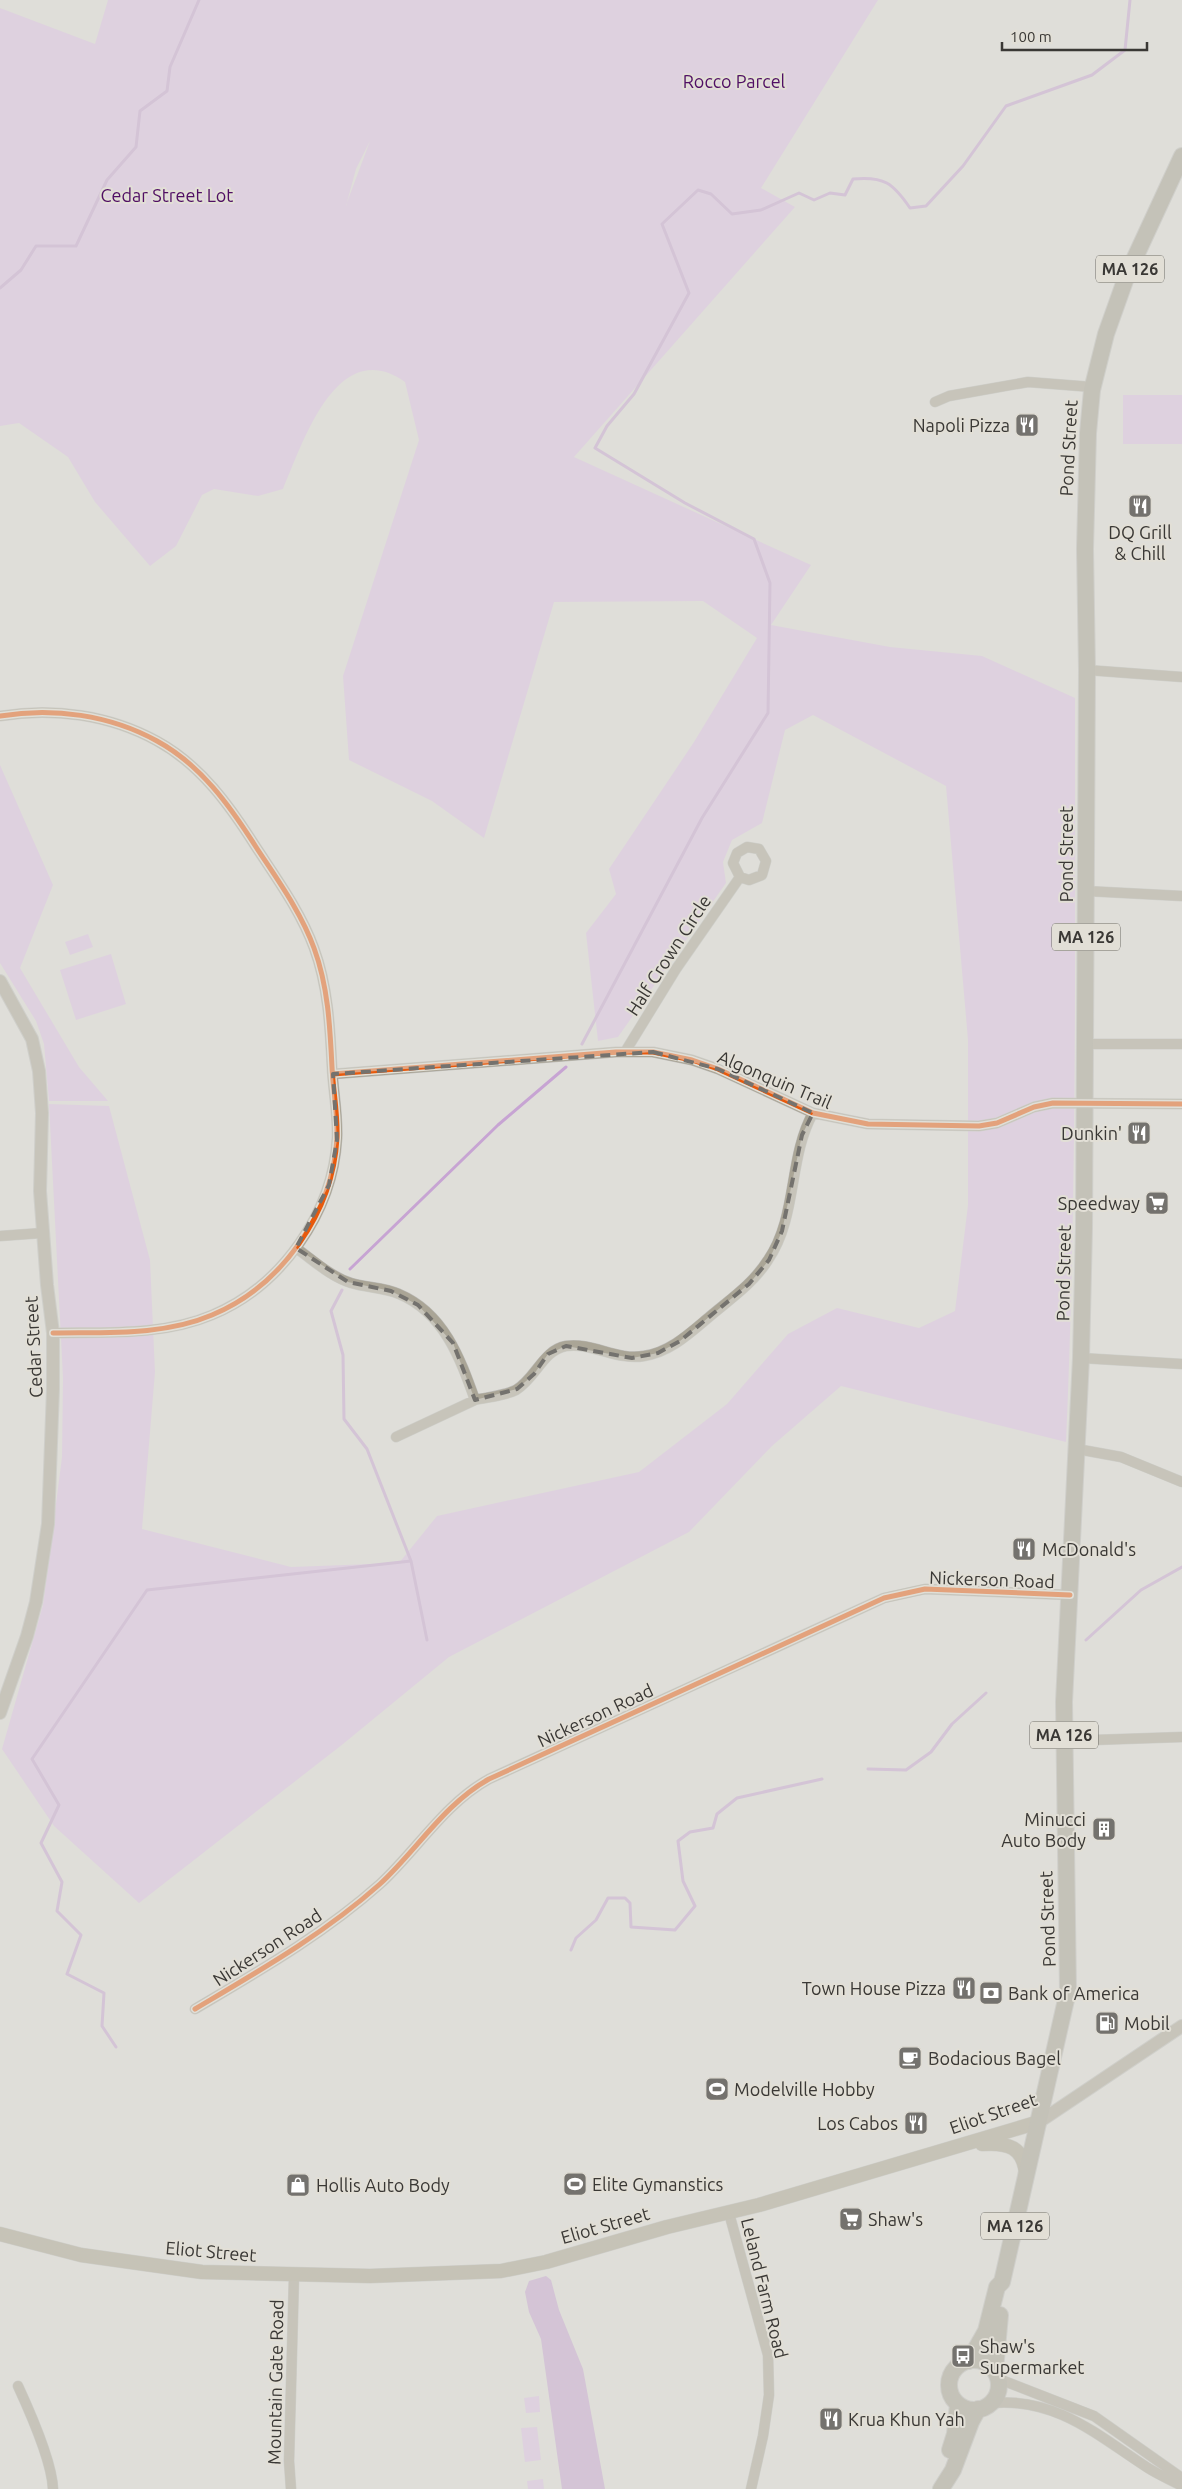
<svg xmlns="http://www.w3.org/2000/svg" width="1182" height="2489" font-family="Ubuntu,sans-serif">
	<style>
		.green { fill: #dec2e6; fill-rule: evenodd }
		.water { fill: #c7a4d3 }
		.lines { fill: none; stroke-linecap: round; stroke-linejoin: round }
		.stream { stroke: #c7a4d3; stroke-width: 3 }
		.minor-casing { stroke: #bdbcb9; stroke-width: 11 }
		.tertiary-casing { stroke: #bdbcb9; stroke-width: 14 }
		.secondary-casing { stroke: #bdbcb9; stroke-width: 15 }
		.primary-casing { stroke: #bdbcb9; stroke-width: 18 }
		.minor { stroke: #aaa596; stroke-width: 10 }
		.tertiary { stroke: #aaa596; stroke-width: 12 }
		.secondary { stroke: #a8a28f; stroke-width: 14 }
		.primary { stroke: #a49f91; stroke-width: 16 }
		.cycleway-casing { stroke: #e2dfd6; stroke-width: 8 }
		.cycleway { stroke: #e8590c; stroke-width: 5 }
		.marked { fill: none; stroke: #74726e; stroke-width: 4; stroke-dasharray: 10 6; stroke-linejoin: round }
		.labels { text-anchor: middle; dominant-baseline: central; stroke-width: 4; stroke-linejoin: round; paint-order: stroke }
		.shield { fill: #e2dfd6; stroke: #6c6a65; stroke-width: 1 }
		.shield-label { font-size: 16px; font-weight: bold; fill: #3a3835 }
		.park-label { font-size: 18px; fill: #500f64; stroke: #e2dfd6 }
		.poi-label { font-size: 18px; fill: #3a3835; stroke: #e2dfd6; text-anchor: start }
		.street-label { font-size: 18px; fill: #3a3835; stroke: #e2dfd6 }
	</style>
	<rect width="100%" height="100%" fill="#dfded9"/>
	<path class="green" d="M108 0H878L761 188 795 207 574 457 811 565 771 625 890 647 982 656 1075 698C1075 945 1077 1194 1066 1442L841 1386 772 1446 689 1532 449 1657 343 1744 139 1903 54 1826 2 1749 43 1605 62 1457 63 1378 49 1104 109 1106 150 1260 155 1372 142 1529 291 1567 399 1563 437 1516 639 1472 727 1404 788 1334 837 1308 919 1328 955 1311 968 1205V1040L946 786 813 715 785 730 762 823 732 840 723 862 726 883 618 1037 598 1041 586 933 616 894 609 869 694 742 757 638 703 601 554 602 484 838 432 801 349 760 343 676 419 440 405 382C337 334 303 443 283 489L258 496 214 489 202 495 176 546 150 566 95 502 68 457 19 423 0 426V8L95 44ZM370 141 346 205V206L356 169Z
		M1123 395H1182V444H1123Z
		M0 765 53 885 20 968 79 1067 108 1101H49L44 1044 36 1021 0 963Z
		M88 934 93 947 70 955 65 942Z
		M111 954 126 1004 76 1020 60 970Z
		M539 2396 540 2412 526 2413 524 2398Z
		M537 2427 541 2460 525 2462 521 2428Z
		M543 2479 544 2489H528L527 2481Z"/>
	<path class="water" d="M546 2276 551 2280 559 2310 583 2369 605 2489H562L541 2339 529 2312 525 2292 529 2281Z"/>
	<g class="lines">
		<path class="stream" d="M0 288 21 270 36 246H76L107 180 136 147 140 111 167 91 170 67 199 0
			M582 1044 702 818 768 713 770 583 754 539 685 503 595 448 607 426 634 394 689 293 662 224 698 190 711 194 732 214 761 210 799 193 814 200 830 193 845 195 853 179C884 176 893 183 910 208L926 206 963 166 1006 106 1092 75 1125 50 1130 0
			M350 1269 498 1125 566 1067
			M342 1290 331 1311 343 1355 344 1419 367 1449 411 1561 427 1640
			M1086 1640 1141 1590 1182 1567
			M868 1769 906 1770 931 1752 952 1724 986 1693
			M571 1950 576 1938 596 1920 608 1898H625L630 1903 631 1927 675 1930 695 1906 683 1881 678 1841 690 1832 713 1828 717 1814 737 1798 822 1779
			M116 2047 102 2026 104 1993 67 1974 81 1935 57 1911 62 1882 41 1843 59 1805 32 1759 147 1590 411 1561"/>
		<g class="minor-casing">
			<path id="minor" d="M935 402 949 396 1028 382 1092 387
				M1087 670 1182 677
				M0 716C53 707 110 715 157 741 201 765 230 806 256 847 277 879 301 912 314 948 328 986 330 1026 332 1067 333 1090 338 1114 337 1138 333 1212 282 1286 212 1315 163 1336 105 1332 53 1333
				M1086 891 1182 896
				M1085 1044H1182
				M625 1052 676 969 740 877 749 880 762 875 766 861 759 849 747 847 737 853 733 863 740 877
				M333 1074 616 1052H653L692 1060 718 1069 813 1113 868 1124 979 1126 997 1123 1034 1107 1053 1103 1182 1104
				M0 1236 42 1233
				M296 1248C313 1260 331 1277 351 1283 367 1288 384 1287 399 1294 444 1313 460 1358 475 1400L396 1437
				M1081 1358 1182 1364
				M475 1400C488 1397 504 1396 516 1390 536 1378 543 1350 566 1346 592 1342 617 1361 644 1356 670 1352 689 1334 708 1318 729 1300 753 1284 768 1260 798 1216 788 1158 813 1113
				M1077 1449 1121 1457 1182 1482
				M1064 1741 1182 1737
				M195 2009C259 1971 324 1934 380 1884 417 1850 444 1804 489 1779L884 1598 925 1589 1070 1595
				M729 2213 768 2355 769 2395 763 2436 751 2489
				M999 2379 1094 2416 1182 2478
				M18 2386C30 2412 52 2462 53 2489
				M991 2403C1056 2397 1097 2435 1148 2468 1159 2475 1171 2480 1182 2486
				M291 2489 289 2461 294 2276"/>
		</g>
		<g class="tertiary-casing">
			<path id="tertiary" d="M0 981 32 1039 39 1071 42 1113 40 1191 47 1285 53 1333V1389L48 1524 36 1602 27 1636 0 1713
				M1039 2122 1182 2026"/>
		</g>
		<g class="secondary-casing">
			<path id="secondary" d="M982 2144C1008 2142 1024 2147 1026 2175
				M0 2234 81 2255 202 2272 370 2276 501 2271 546 2262 667 2227 759 2205 1039 2122"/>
		</g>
		<g class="primary-casing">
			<path id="primary" d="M949 2385a25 25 0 1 1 50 0a25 25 0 1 1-50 0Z
				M969 2361 986 2331 997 2287 1002 2282 1068 1991 1064 1702 1081 1358 1084 1228 1087 670 1085 549 1088 433 1092 390 1106 334 1127 275 1182 156
				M995 2370 1000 2315
				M950 2450 955 2434 958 2404
				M941 2489 953 2470 971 2422 978 2409"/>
		</g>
		<use href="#minor" class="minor"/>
		<use href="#tertiary" class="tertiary"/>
		<use href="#secondary" class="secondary"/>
		<use href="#primary" class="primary"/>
		<g class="cycleway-casing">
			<path id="cycleway" d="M0 716C53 707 110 715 157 741 201 765 230 806 256 847 277 879 301 912 314 948 328 986 330 1026 332 1067 333 1090 338 1114 337 1138 333 1212 282 1286 212 1315 163 1336 105 1332 53 1333
				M333 1074 616 1052H653L692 1060 718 1069 813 1113 868 1124 979 1126 997 1123 1034 1107 1053 1103 1182 1104
				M195 2009C259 1971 324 1934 380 1884 417 1850 444 1804 489 1779L884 1598 925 1589 1070 1595"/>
		</g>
		<use href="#cycleway" class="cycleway"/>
	</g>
	<path d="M0 0H1182V2489H0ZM653 1052 718 1069 813 1113 802 1135 782 1231 769 1260 749 1284 680 1341 658 1353 632 1358 566 1346 548 1354 534 1374 517 1389 475 1400 453 1343 418 1305 391 1291 348 1282 296 1248 329 1185 337 1140 333 1074Z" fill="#dfded9" fill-opacity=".55" fill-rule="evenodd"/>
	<path class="marked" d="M653 1052 718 1069 813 1113 802 1135 782 1231 769 1260 749 1284 680 1341 658 1353 632 1358 566 1346 548 1354 534 1374 517 1389 475 1400 453 1343 418 1305 391 1291 348 1282 296 1248 329 1185 337 1140 333 1074Z"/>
	<defs>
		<g id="restaurant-square" transform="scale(1.25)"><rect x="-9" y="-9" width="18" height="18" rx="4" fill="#74726e" stroke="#e2dfd6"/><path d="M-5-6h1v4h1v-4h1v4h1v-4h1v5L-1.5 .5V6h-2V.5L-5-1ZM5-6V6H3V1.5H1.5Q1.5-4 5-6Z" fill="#fff"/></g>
		<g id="supermarket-square" transform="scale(1.25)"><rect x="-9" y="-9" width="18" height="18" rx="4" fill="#74726e" stroke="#e2dfd6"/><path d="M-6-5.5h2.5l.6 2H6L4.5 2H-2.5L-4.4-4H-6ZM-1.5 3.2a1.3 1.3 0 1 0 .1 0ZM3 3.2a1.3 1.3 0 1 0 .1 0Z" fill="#fff"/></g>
		<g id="building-square" transform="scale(1.25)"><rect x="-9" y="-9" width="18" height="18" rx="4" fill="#74726e" stroke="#e2dfd6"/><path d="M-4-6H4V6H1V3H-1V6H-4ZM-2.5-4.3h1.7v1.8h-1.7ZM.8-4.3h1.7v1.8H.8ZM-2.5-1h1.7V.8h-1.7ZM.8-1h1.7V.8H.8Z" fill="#fff"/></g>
		<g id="bank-square" transform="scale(1.25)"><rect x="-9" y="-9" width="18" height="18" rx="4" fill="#74726e" stroke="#e2dfd6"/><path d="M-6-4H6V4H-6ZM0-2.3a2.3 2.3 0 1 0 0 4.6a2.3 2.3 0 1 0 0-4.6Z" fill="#fff"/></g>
		<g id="fuel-square" transform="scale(1.25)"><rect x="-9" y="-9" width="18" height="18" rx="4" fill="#74726e" stroke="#e2dfd6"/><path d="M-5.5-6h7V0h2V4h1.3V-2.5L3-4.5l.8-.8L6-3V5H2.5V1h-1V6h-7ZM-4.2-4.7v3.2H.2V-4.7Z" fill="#fff"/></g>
		<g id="cafe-square" transform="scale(1.25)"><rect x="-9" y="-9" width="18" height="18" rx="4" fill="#74726e" stroke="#e2dfd6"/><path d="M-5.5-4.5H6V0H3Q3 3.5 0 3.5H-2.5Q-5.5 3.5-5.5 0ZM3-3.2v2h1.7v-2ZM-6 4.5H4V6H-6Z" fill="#fff"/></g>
		<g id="stadium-square" transform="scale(1.25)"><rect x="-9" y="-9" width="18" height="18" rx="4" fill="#74726e" stroke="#e2dfd6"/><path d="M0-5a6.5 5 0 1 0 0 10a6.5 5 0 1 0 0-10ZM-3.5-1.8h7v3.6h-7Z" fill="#fff"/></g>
		<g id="shop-square" transform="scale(1.25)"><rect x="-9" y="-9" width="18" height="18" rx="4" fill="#74726e" stroke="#e2dfd6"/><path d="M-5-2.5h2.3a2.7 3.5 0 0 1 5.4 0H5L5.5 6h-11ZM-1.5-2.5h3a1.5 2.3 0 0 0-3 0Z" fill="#fff"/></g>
		<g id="bus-square" transform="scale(1.25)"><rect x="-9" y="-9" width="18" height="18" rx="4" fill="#74726e" stroke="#e2dfd6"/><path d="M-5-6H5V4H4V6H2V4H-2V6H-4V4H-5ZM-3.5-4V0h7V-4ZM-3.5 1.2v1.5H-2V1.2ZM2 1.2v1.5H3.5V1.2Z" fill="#fff"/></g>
	</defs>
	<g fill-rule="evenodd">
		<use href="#restaurant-square" x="1027" y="425"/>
		<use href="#restaurant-square" x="1140" y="506"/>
		<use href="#restaurant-square" x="1139" y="1133"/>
		<use href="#supermarket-square" x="1157" y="1203"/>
		<use href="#restaurant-square" x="1024" y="1549"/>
		<use href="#building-square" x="1104" y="1829"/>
		<use href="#restaurant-square" x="964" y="1988"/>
		<use href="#bank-square" x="991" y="1993"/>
		<use href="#fuel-square" x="1107" y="2023"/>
		<use href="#cafe-square" x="910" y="2058"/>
		<use href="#stadium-square" x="717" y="2089"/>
		<use href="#restaurant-square" x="916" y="2123"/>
		<use href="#stadium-square" x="575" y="2184"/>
		<use href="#shop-square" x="298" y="2185"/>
		<use href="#supermarket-square" x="851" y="2219"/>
		<use href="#bus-square" x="963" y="2356"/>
		<use href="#restaurant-square" x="831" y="2419"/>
	</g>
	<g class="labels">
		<g class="shield">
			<rect x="1096" y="255.5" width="68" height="27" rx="4"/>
			<rect x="1052" y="923.5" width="68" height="27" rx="4"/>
			<rect x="1030" y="1721.5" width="68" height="27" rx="4"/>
			<rect x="981" y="2212.5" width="68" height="27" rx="4"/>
		</g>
		<g class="shield-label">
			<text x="1130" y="269">MA 126</text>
			<text x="1086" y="937">MA 126</text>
			<text x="1064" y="1735">MA 126</text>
			<text x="1015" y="2226">MA 126</text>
		</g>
		<g class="park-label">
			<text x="734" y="81">Rocco Parcel</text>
			<text x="167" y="195">Cedar Street Lot</text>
		</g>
		<g class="poi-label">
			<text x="1010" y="425" text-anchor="end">Napoli Pizza</text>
			<text x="1140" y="532" text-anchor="middle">DQ Grill<tspan x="1140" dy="21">&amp; Chill</tspan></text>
			<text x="1122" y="1133" text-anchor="end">Dunkin'</text>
			<text x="1140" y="1203" text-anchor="end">Speedway</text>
			<text x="1042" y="1549">McDonald's</text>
			<text x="1086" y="1819" text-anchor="end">Minucci<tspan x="1086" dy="21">Auto Body</tspan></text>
			<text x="946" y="1988" text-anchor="end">Town House Pizza</text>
			<text x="1008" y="1993">Bank of America</text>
			<text x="1124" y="2023">Mobil</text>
			<text x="928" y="2058">Bodacious Bagel</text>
			<text x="734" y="2089">Modelville Hobby</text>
			<text x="898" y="2123" text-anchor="end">Los Cabos</text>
			<text x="592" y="2184">Elite Gymanstics</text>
			<text x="316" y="2185">Hollis Auto Body</text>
			<text x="868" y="2219">Shaw's</text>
			<text x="980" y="2346">Shaw's<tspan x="980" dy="21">Supermarket</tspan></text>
			<text x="848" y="2419">Krua Khun Yah</text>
		</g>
		<g class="street-label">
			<text transform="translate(1068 448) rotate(-87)">Pond Street</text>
			<text transform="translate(1066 854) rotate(-90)">Pond Street</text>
			<text transform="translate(668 955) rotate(-57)">Half Crown Circle</text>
			<text transform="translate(775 1079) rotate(23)">Algonquin Trail</text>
			<text transform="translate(1063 1273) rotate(-89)">Pond Street</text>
			<text transform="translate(33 1347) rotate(-93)">Cedar Street</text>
			<text transform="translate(992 1579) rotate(2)">Nickerson Road</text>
			<text transform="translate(595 1715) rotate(-25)">Nickerson Road</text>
			<text transform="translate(1047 1919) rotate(-92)">Pond Street</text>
			<text transform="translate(267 1947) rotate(-33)">Nickerson Road</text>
			<text transform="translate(993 2113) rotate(-19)">Eliot Street</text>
			<text transform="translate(605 2225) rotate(-16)">Eliot Street</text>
			<text transform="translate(211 2251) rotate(5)">Eliot Street</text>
			<text transform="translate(765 2288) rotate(76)">Leland Farm Road</text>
			<text transform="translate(275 2382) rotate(-89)">Mountain Gate Road</text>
		</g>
	</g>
	<path d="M1002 42v8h145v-8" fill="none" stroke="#3a3835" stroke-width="2.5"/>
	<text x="1010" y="42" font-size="15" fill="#3a3835" stroke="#e2dfd6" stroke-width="4" paint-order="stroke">100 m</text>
</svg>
